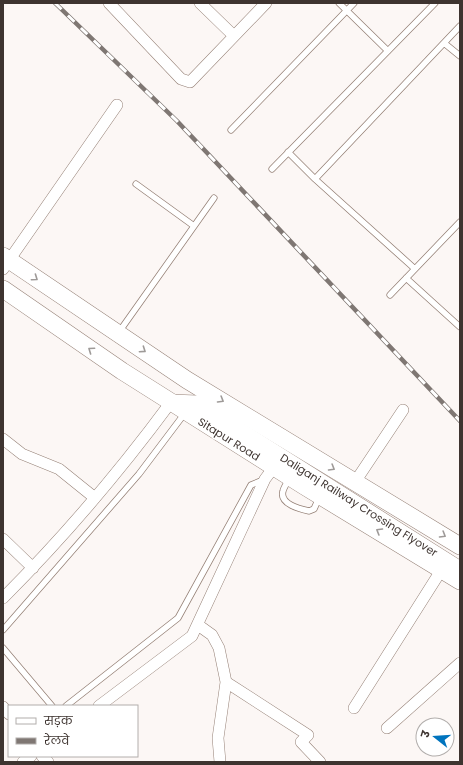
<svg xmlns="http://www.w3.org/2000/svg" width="463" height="765" font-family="Poppins,'Noto Sans Devanagari',sans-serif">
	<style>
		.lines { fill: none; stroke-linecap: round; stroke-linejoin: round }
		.service-casing { stroke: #958076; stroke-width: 7 }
		.minor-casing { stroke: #958076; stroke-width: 12 }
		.secondary-casing { stroke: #958076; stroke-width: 16 }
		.primary-casing { stroke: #958076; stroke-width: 18 }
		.service { stroke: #fff; stroke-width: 5.5 }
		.minor { stroke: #fff; stroke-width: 11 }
		.secondary { stroke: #fff; stroke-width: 15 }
		.primary { stroke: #fff; stroke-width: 17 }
		.rail-casing { stroke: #7f7773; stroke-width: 4.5 }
		.rail { stroke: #fff; stroke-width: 3; stroke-dasharray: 9; stroke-linecap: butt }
		.oneway { stroke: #9e9a98 }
		.labels { text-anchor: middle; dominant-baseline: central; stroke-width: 3; stroke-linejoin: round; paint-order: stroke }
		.street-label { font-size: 11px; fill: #3e3430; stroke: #fff }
	</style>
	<rect width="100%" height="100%" fill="#fcf7f5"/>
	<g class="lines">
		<g class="service-casing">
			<path id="service" d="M339 3 388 51
				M444 43 460 56
				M231 130 354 3
				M288 152 315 179 415 269
				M272 169 435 3
				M315 179 460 26
				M136 184 194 226
				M406 278 460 327
				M390 295 460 222
				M119 332 214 198
				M289 479C287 483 284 487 283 491 279 504 300 509 309 511L314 509 319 498
				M3 630 139 474 185 413
				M3 648 52 706
				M66 706 178 618 251 485 263 480"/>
		</g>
		<g class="minor-casing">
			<path id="minor" d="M109 3 181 79 190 82 266 3
				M200 3 234 36
				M3 269 117 105
				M3 439 22 454 59 469 95 498
				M355 482 403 410
				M3 539 33 568
				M3 598C64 537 120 471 171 402
				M198 625 212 635 219 648 226 682 218 738 220 762
				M226 682 308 735 301 742 320 762
				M99 706 192 636 265 479 274 467
				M3 707 9 714
				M354 708 442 569
				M387 728 460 663
				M42 756 48 762
				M23 762 31 756"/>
		</g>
		<g class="secondary-casing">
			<path id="secondary" d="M171 402 197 403 460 569"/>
		</g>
		<g class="primary-casing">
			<path id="primary" d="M3 256 187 380 460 546
				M3 289 122 371 304 486 460 581"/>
		</g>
		<use href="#service" class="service"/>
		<use href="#minor" class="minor"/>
		<use href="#secondary" class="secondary"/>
		<use href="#primary" class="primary"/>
		<g class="rail-casing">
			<path id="rail" d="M55 3 177 121 460 421"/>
		</g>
		<use href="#rail" class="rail"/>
	</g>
	<defs><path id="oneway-chevron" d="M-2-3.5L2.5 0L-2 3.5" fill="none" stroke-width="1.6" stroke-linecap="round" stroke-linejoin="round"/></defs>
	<g class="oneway">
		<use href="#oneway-chevron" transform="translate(35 278) rotate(35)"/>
		<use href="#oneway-chevron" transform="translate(91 350) rotate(-145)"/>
		<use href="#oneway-chevron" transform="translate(143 350) rotate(34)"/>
		<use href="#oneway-chevron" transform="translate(221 400) rotate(31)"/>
		<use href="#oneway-chevron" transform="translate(332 468) rotate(31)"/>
		<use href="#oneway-chevron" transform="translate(379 531) rotate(-149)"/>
		<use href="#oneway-chevron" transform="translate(443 535) rotate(31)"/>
	</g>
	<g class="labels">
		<g class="street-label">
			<text transform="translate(229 439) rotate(32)">Sitapur Road</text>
			<text transform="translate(359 505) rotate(32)">Daliganj Railway Crossing Flyover</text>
		</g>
	</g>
	<rect width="463" height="765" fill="none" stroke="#3e3430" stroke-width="8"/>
	<rect x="8" y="705" width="130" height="52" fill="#ffffff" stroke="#b2aeac"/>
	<rect x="16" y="718" width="20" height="6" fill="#ffffff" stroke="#b2aeac"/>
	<text x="44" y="725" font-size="12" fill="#3e3430">सड़क</text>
	<rect x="16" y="738" width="20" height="6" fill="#7f7773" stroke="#b2aeac"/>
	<text x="44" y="745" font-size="12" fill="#3e3430">रेलवे</text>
	<g transform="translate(435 737) rotate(287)"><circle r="19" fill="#ffffff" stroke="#b2aeac"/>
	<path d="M0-3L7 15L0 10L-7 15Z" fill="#0074be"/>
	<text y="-6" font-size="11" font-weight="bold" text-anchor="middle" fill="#3e3430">उ</text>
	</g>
</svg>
